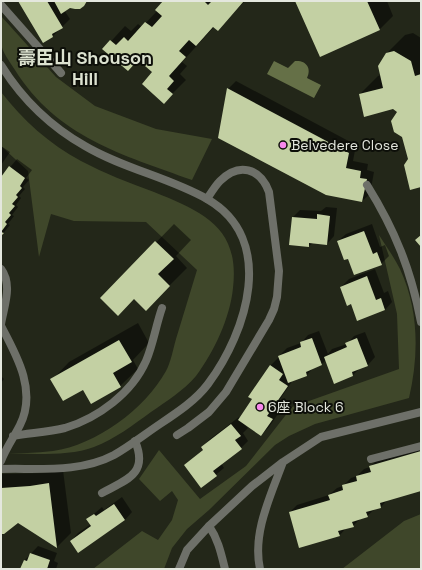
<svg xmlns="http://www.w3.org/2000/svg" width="422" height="570" font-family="'Space Grotesk','Noto Sans TC',sans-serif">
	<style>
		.green { fill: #3f472a }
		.water { fill: #657047 }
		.shadow { fill: #0007 }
		.building { fill: #c3d0a3 }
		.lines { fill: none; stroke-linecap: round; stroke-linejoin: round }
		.lane { stroke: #6e7069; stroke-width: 8 }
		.street { stroke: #6e7069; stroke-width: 8 }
		.poi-dot { fill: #f788ec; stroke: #0d0f09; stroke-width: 1.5 }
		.labels { text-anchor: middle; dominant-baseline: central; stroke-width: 4; stroke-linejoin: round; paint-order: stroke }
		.poi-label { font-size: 14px; fill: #e4e7de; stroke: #0d0f09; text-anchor: start }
		.district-label { font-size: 18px; font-weight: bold; fill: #dce2d0; stroke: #0d0f09 }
	</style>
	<rect width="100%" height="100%" fill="#232719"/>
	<path class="green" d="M1 16 56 77 95 106 156 129 212 139 192 180C123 155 57 137 15 70 10 62 2 52 1 43 0 34 1 25 1 16Z
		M1 92C23 120 49 144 81 161 104 173 129 183 154 192 203 212 240 227 233 288 230 318 214 352 196 376 183 391 167 401 151 412 133 425 115 439 94 447 68 457 29 453 1 454 18 453 36 453 53 451 96 445 145 409 166 371 171 362 173 349 176 339 183 316 190 293 197 270L146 222 74 221 51 214 39 257 28 171 1 146Z
		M379 235C386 246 394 257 400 269 419 310 419 355 409 398L315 424 289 436 275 445 209 510 187 529 172 548 164 569H93L142 531 158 540 172 520 178 500 172 491 160 501 139 479 159 450 200 499 246 466 292 407 399 369 397 314Z
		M421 514V569H342L404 521Z"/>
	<path class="water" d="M274 61 288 68 295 61C306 60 312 68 307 78L321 85 314 98 267 74Z"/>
	<path class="shadow" d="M20 1H87L83 5 70 7 64 10 70 19 53 36 44 42Z
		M165 1H245L217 30 214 27 182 62 187 66 180 74 186 80 164 102 153 72 138 59 104 49 125 26 131 31 138 24 142 27 157 11Z
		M296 1H387L393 16 379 30Z
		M413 33 421 38V186L409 159 398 111 360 94 378 76 381 75 387 53 405 35Z
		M236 81 356 145 353 161 368 164 367 170 374 172 370 194 362 201 327 194 228 89Z
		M1 146 10 152 1 165Z
		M17 159 32 170 26 178 29 180 23 187 25 189 19 196 21 198 16 205 18 207 12 215 14 216 8 224 10 225 1 236V178Z
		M326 207 337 208 334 236 327 244 313 243 309 246 293 217 300 210 321 211Z
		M174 224 191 240 176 256 187 268 146 309 135 298H102Z
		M372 224 380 247 385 245 389 256 381 264 348 258 338 241 346 234Z
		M375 269 384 293 388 291 392 302 385 310 352 303 341 287 349 279Z
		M138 323 149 343 133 360 138 369 120 386 83 389 52 380 69 362Z
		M319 331 328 354 332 349 347 344 354 336 365 332 375 357 368 365 360 368 353 375 326 360 322 364 314 367 307 375 293 380 274 408 280 411 269 427 261 435 244 424 248 428 243 433 248 441 241 448 221 463 224 468 201 487 185 465 204 449 202 447 210 439 239 417 240 418 253 399 270 366 278 358 281 360 279 356 287 348 301 343 308 335Z
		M1 376 4 379 1 383Z
		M421 447V490L388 499 381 507 375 509 367 516 361 518 353 526 347 527 340 535 290 512 297 505 329 495 337 488 343 486 351 478 357 476 364 469 370 467 378 459Z
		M63 470 71 533 57 547 18 522 1 533V474L45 473Z
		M122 497 132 512 125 520 78 552 71 541 78 533 91 524 88 519 102 507 104 510Z
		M38 546 57 553 54 561 58 563 56 569H21L24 561Z"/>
	<path class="building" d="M18 1H47L63 28 52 34 53 37 43 43Z
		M54 1H87L84 6 80 9H75L70 8 61 14Z
		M163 1H204L208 5 212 1H244L218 31 213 27 196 46 189 40 179 51 186 57 169 76 174 81 167 89 173 94 164 104 142 84 152 72 138 60 128 71 102 49 110 40 116 45 124 37 128 41 145 22 152 27 162 16 155 10Z
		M295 1H367L380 30 320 57Z
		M394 51 411 61 415 76 421 74V187L410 190 404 165 408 159 402 137 394 132 391 121 397 112 393 109 364 117 359 94 383 88 378 66 386 53Z
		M227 88 349 153 346 168 361 171 360 178 367 179 362 202 326 195 218 138Z
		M9 166 25 178 20 186 22 188 16 195 18 197 12 204 15 206 9 213 11 215 5 222 7 224 1 232 4 233 1 236V177Z
		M317 214 330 216 327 245 309 243V247L289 245 292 217 317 219Z
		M364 231 373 254 377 252 382 265 354 275 348 259 344 260 337 241Z
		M421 235V247L415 240Z
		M155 241 174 259 158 274 170 286 146 311 134 299 118 316 100 298Z
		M367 276 376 300 381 298 385 310 357 321 351 304 347 306 340 287Z
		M312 338 322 365 306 372 307 376 288 383 278 356 301 347 300 342Z
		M357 338 368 366 352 372 353 376 334 384 324 357 347 347 345 343Z
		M119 340 132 362 113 373 121 387 91 404 83 390 63 401 50 379Z
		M270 365 283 374 279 380 288 386 267 416 273 419 261 436 238 420 252 399 248 397Z
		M231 424 241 436 235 440 242 449 213 471 217 476 201 488 184 465 203 450 201 447Z
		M421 451V491L380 503 381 508 366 512 368 517 352 522 354 527 338 531 340 536 299 548 289 512 330 500 328 495 343 490 342 485 357 481 356 476 371 472 369 466Z
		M49 483 57 548 18 523 4 534H1V488L30 486Z
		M114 504 125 520 78 553 70 541 91 526 86 519 94 514 96 516Z
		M30 553 50 560 47 569H20L24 560 27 561Z"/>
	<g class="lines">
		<path class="lane" d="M1 5 61 73
			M367 185C395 230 411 270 421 322
			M1 269C13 285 4 306 1 324
			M1 326C17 356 37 391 20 425 14 437 6 448 1 461
			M177 435 188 428 209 412 226 392 269 320 274 309 277 297 279 271 269 192C260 168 239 162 220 181 215 186 211 193 207 199
			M13 436C30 433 48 432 65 428 98 418 132 393 146 361 153 345 156 325 162 308
			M371 459 421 446
			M102 493C126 480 149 474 135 441
			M209 526C218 539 221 553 225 569"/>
		<path class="street" d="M1 65C22 99 50 126 85 146 124 169 168 177 207 199 277 239 247 332 208 384 196 400 178 412 160 424 145 434 130 446 114 455 80 473 39 468 1 469
			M179 569 187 550 209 526 252 486 283 462 321 437 421 412
			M260 569C252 533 271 495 283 462"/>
	</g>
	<g class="poi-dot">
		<circle cx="283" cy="145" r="4"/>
		<circle cx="260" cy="407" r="4"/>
	</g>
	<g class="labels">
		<g class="poi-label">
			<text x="291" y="145">Belvedere Close</text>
			<text x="268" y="407">6座 Block 6</text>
		</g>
		<g class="district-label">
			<text x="85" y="57">壽臣山 Shouson<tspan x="85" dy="21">Hill</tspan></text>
		</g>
	</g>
	<rect width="422" height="570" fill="none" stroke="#e4e7de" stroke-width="4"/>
</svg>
